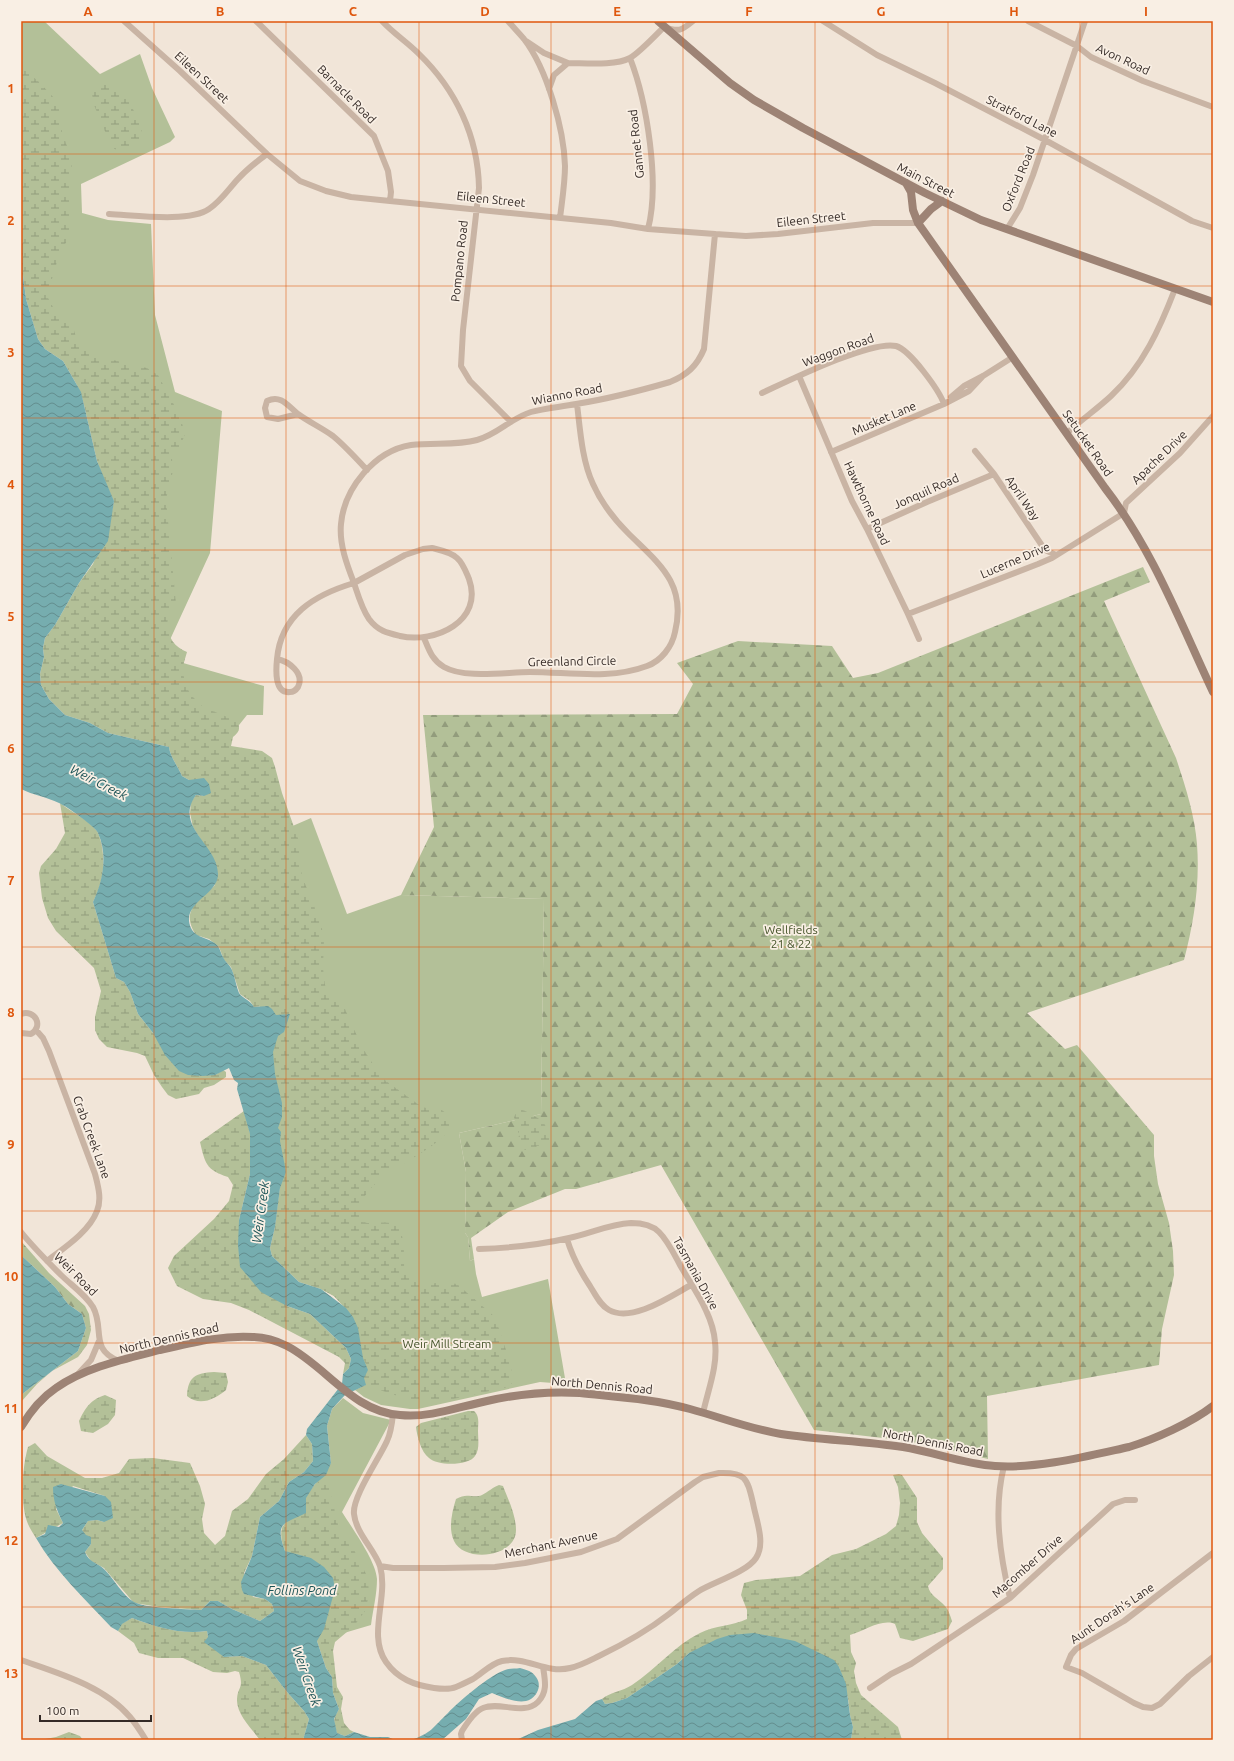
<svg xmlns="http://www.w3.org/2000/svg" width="1234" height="1761" font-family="Ubuntu,sans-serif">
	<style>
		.green { fill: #b3c098 }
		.forest { fill: url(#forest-firs) }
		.wetland { fill: url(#wetland-marsh) }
		.water { fill: url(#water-waves) }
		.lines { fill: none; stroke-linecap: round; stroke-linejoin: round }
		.street { stroke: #c9b4a4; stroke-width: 6 }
		.secondary { stroke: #9d8375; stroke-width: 8 }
		.grid { fill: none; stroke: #df570d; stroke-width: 1; stroke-opacity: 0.55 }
		.labels { text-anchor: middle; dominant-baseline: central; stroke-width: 3.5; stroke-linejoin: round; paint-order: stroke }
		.street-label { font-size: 12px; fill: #342a26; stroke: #f9efe4 }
		.park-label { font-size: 12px; fill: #445329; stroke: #f9efe4 }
		.water-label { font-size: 13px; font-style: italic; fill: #1b5356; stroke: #f9efe4 }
		.neatline { fill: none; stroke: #df570d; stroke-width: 1.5 }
		.grid-label { font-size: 13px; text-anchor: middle; font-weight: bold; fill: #df570d }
	</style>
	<defs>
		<pattern id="forest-firs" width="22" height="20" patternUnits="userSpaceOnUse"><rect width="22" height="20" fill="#b3c098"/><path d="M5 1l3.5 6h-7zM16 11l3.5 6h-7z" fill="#929c7c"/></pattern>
		<pattern id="wetland-marsh" width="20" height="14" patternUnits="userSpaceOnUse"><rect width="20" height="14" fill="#b3c098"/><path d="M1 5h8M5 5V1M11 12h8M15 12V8" fill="none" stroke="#929c7c"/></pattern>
		<pattern id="water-waves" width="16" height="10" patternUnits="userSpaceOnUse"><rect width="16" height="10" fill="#76adaf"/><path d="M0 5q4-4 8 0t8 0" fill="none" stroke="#628d8e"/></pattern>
	</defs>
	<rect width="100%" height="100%" fill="#f1e5d8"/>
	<path class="green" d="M21 21H44L100 74 140 54 152 88 175 137 170 142 81 184 82 213 108 220 151 224 155 315 175 392 222 411 210 553 162 657 264 686 263 715H247L196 779 114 501 100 471 86 408 21 237Z
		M311 818 347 914 401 895 544 899 541 1114 459 1133 466 1172 465 1233 468 1237 470 1261 474 1259 476 1274 482 1297 548 1279 566 1384 540 1382 418 1409H410L381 1405 364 1397 355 1390 365 1385 346 1308 334 1296 321 1289 275 1227 280 1188 242 848Z
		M343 1398 363 1413 391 1420 342 1512C352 1528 376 1561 377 1579 377 1594 373 1610 371 1625L317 1641 282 1528 331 1463 327 1426 332 1409Z"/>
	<path class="forest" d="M1143 567 1150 582 1104 601 1176 758C1185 785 1195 816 1197 844 1200 884 1194 922 1184 960L1027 1013 1065 1049 1077 1045 1154 1135V1156L1158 1184 1169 1223 1173 1251 1174 1275 1162 1329 1159 1365 987 1396 988 1459 929 1445 900 1440 814 1430 661 1165 576 1189H565L508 1212 471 1238 474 1259 470 1261 468 1237 465 1233 466 1172 459 1133 541 1114 544 899 401 895 434 827 423 715 677 714 693 684 677 663 738 641 832 646 853 678 878 673Z
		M21 1241 49 1273 85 1306 89 1314 91 1330 87 1345 78 1357 52 1371 37 1384 21 1402V1395L78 1351 86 1328 82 1314 68 1304 55 1287 21 1255Z"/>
	<path class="wetland" d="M21 67 38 81 55 99 59 106 62 132 71 157 72 173 69 187 70 221 69 237 59 255 47 296 54 309 72 323 77 341 88 351 105 358 147 368 158 375 180 416 185 434 180 447 172 459 173 471 166 499 176 604C174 608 169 613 168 618 165 633 173 647 187 652L182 669 186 686 191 695 203 707 237 721C241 729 239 732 233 737L231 746 262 751 272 758 275 767 282 793 301 847 300 863 302 876 321 924 324 939 323 968 325 985 330 996 338 1001 345 1009 362 1047 382 1078 422 1107C428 1109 433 1108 439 1109 448 1111 450 1122 450 1130 441 1139 431 1147 421 1153 401 1166 347 1192 363 1222 372 1225 382 1221 391 1223 409 1228 402 1261 405 1274L415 1282 429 1284 443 1282 457 1284 495 1317 511 1365 512 1383 508 1387 444 1401C433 1398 422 1400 410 1399 395 1396 380 1390 366 1385L364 1378 366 1364 363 1358 358 1328 353 1317 334 1296 321 1289 299 1282 272 1256 270 1248 275 1227 280 1188 286 1172 280 1141V1132L278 1128 282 1117 273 1052 278 1036 284 1032 290 1014 276 1015 272 1009 268 1006 254 1007 250 1001 240 994 231 967 224 960 219 947 209 939 196 935C180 911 198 901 215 885L201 840 193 827 190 813 191 802 196 795 204 796 189 780 182 776C178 766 170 757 169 747L108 733 90 723 65 715 49 699 41 685 40 674 44 657 43 648 45 638 55 625 79 583 93 564 111 516 114 501 97 461 81 392 63 361 45 349 38 339 26 299 23 275V244L21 237Z
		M103 84 118 89 128 98 142 129 139 139 130 148 120 151 112 148 94 105 92 94Z
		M60 803C71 812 88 819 97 831 99 834 100 839 101 842 106 864 103 882 93 902L116 978 124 982 130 992 138 1014 153 1033 215 1075 223 1070 226 1072V1077L214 1085 204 1088 199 1094 176 1099 168 1095 162 1087 154 1075 145 1056 137 1053 107 1047 99 1039 95 1030V1017L101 991 94 968 56 931 48 918 42 898 39 873 41 866 56 849 65 833Z
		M521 1109C537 1117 548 1121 550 1140L546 1145 537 1146 529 1151 523 1149 514 1117 517 1111Z
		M244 1111 250 1133V1174L239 1220 287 1306 310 1314 346 1348 351 1359 349 1368 343 1374 345 1363 339 1357 249 1310 231 1303 203 1299 177 1286 168 1268 174 1256 214 1219 229 1201 233 1185 228 1177C206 1170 205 1163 200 1142Z
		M214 1372 226 1373 228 1382 226 1390C215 1399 200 1407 187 1396 188 1377 195 1373 214 1372Z
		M105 1395 116 1400 115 1415 108 1424 93 1433 81 1431 79 1421C86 1407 90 1400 105 1395Z
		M468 1411H474C480 1416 478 1424 478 1431 478 1439 480 1449 475 1456 469 1466 437 1466 429 1458 421 1452 417 1436 416 1427L421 1423Z
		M306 1435 312 1444 313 1461 304 1472 289 1482 279 1501 260 1517 252 1556 244 1573 253 1597 265 1599 272 1604 274 1611 260 1621 232 1609 218 1601H210L201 1610 159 1607 134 1603 104 1568 91 1561 85 1552 91 1544 82 1530 88 1521 97 1520 104 1522 105 1496 73 1486 56 1509 63 1523 36 1538C33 1533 30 1529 28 1524 20 1505 22 1467 28 1447L35 1443 47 1456 85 1478H102L119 1473 129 1459 153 1458 190 1463 200 1486 205 1504 202 1519 204 1533 215 1545 225 1536 232 1511 248 1499 266 1474 284 1459Z
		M899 1474 902 1475 917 1498V1522L922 1533 943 1558V1569L928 1586C930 1596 938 1598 945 1606 949 1611 950 1615 952 1621L948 1629 913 1641 900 1638 895 1624C882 1618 864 1631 850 1635L851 1652 856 1663 854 1671 856 1683 861 1695 898 1727 902 1740H851L853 1727 850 1715 848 1698 839 1667 689 1653 677 1664 627 1698 612 1703 605 1704 602 1699C608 1693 623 1691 632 1685 656 1669 674 1646 700 1633 715 1625 733 1626 747 1619V1610L741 1595 744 1583 756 1580 800 1576 832 1555 856 1549 886 1534 896 1526 899 1515 900 1503 898 1487 893 1475Z
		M326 1475 340 1533 355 1552 368 1578 369 1595 365 1611 354 1626 335 1642 333 1651 337 1687 343 1697 341 1709 344 1723 350 1730 354 1732 345 1736 337 1733C333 1721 333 1720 339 1709L333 1693 332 1677 326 1668 317 1641C326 1624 337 1597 333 1578L285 1551C278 1532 279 1521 301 1516 306 1497 310 1488 326 1475Z
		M499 1485 503 1486C508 1499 516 1515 516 1530 516 1558 464 1563 454 1541 448 1528 452 1512 456 1499 468 1492 472 1499 482 1495 488 1492 493 1487 499 1485Z
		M132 1618C156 1627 182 1635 207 1631L208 1637 224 1657 242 1656 266 1665 287 1692 304 1711 309 1719 303 1740H260C252 1729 236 1714 237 1699 238 1686 244 1689 239 1672L235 1671 227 1673 213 1672 183 1658H158L139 1653 134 1643 118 1631 121 1624Z
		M69 1732 80 1736 83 1740H40L56 1737Z"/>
	<path class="water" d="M21 237 23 244V275L26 299 38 339 45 349 63 361 81 392 97 461 114 501 108 541 79 583 55 625 45 638 43 648 44 657 40 674 41 685 49 699 65 715 90 723 108 733 169 747C170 757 178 766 182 776L189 780 204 778 209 784 211 793 204 796 196 795C173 827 219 845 218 875 217 896 180 903 191 928 196 939 210 937 218 946 220 949 221 954 223 957 225 962 230 965 232 970 235 977 236 986 239 993 242 998 250 1000 254 1007L268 1006 272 1009 276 1015 290 1014 284 1032 278 1036 273 1052 275 1074 282 1103V1117L278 1128 281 1132 280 1141 286 1172 280 1188 275 1227 270 1248 272 1256 299 1282 321 1289 346 1308 353 1317 358 1328 363 1358 368 1370 364 1378 366 1385 345 1395 332 1409 327 1426 331 1463 326 1475 315 1484 306 1498V1513C285 1524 274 1521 285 1551L311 1558 324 1567 333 1578 335 1589 324 1629 317 1641 326 1668 332 1677 333 1693 339 1709 334 1719 337 1733 345 1736 354 1732 370 1737H388L395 1740H303L309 1719 304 1711 287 1692 266 1665 242 1656 224 1657 204 1642 208 1637 207 1631C181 1635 156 1627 132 1618L122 1624 118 1631 111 1627C85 1599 55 1571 36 1538L45 1534 48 1525 59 1527 63 1523C57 1511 53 1501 53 1487L61 1484 105 1496 111 1502 113 1518 104 1522 97 1520 88 1521 82 1530 86 1535 91 1537V1544L85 1552C89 1563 99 1563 105 1570 114 1579 123 1596 134 1602 144 1608 187 1609 201 1610L210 1601H218L232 1609 260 1621 274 1611 272 1604 265 1599 244 1594 242 1590 241 1582 252 1556 260 1517 279 1501 289 1482 304 1472 313 1461 312 1444 306 1435 307 1429 342 1384 343 1374 349 1368 351 1359 346 1348 310 1314 287 1306 261 1292 240 1267 238 1245 239 1220 250 1174V1134L237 1089 238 1083 234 1080 229 1068 215 1075 203 1076 188 1075 179 1071 165 1055 153 1033 138 1014 130 992 124 982 116 978 93 902C103 881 108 855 98 833 96 827 66 806 59 803 47 797 33 795 21 789Z
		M21 1255 55 1287 68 1304 82 1314 86 1328 78 1351 21 1395Z
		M754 1633 795 1641 834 1660 839 1667 846 1684 850 1715 853 1727 851 1740H516L538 1730 575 1719 596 1701 602 1699 605 1704 612 1703 627 1698 677 1664 689 1653 717 1639 730 1635Z
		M520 1668C527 1670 532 1671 536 1677 543 1686 536 1699 526 1701 515 1703 502 1697 492 1693L479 1699 466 1719 442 1740H411C432 1733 433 1727 448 1713 459 1701 490 1675 505 1670 509 1668 515 1669 520 1668Z"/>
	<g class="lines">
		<path class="street" d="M124 21 180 71 267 154 300 181 326 191 351 197 390 201 611 223 648 229 715 234 746 236 778 234 873 223H918
			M256 21 374 136 388 171 391 192 390 201
			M382 21C393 33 407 42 419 54 456 90 478 136 479 188L463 330 461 366 470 381 511 422
			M508 21C513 27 519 33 524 39 547 69 564 129 565 166 565 183 562 201 560 218
			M823 21 877 55 935 83 1045 140 1192 221 1213 228
			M1028 21 1077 46 1091 57 1143 81 1213 107
			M526 41 544 53 568 63
			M630 58C647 102 660 183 648 229
			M549 89 554 75 568 63C585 63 615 66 630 58 639 53 656 35 664 27 679 32 681 31 693 21
			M109 214C134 215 189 223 209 209 220 202 228 190 237 180 246 170 256 162 267 154
			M1007 229 1020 208 1033 175 1085 21
			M799 376 852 501 867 529 908 614 919 639
			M762 393C788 381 871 340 896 346 910 350 939 390 944 404
			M951 397 964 386 983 376 1013 357
			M298 414C288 406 281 394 267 401L265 408 267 417 278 419 298 414C309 422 322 428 333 436 345 446 356 458 367 470
			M1067 433C1081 420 1097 409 1111 396 1143 366 1160 328 1175 289
			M975 451 994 474 1045 550 1056 555
			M831 452 944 404 969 391 983 376
			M867 529 927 502 994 474
			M432 548C440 550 451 552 457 558 463 563 466 572 469 579 484 621 435 644 400 636 387 633 378 631 369 619 362 609 358 595 354 583L405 555 423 549Z
			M908 614 1038 564 1052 558 1124 513 1126 503 1180 453 1213 416
			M424 638C429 650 432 660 444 667 465 679 506 672 530 672 568 672 610 680 647 666 661 661 672 647 675 632 687 583 658 563 628 533 614 519 601 502 593 484 582 461 580 429 577 404
			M277 659C281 615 314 595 354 583 347 565 339 544 341 524 344 489 374 451 411 445 433 442 456 446 477 440 497 435 511 418 531 412 545 408 561 407 576 404 607 399 639 391 670 382 687 375 697 366 704 349L715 234
			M277 659C288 661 305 673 298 687 296 690 293 692 290 692 274 694 276 669 277 659Z
			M21 1014C35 1009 44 1026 31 1034L21 1033
			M36 1030 43 1038 49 1051 95 1174C98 1186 102 1199 97 1211 89 1232 64 1248 47 1261
			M21 1232C33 1247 47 1261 61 1275 71 1285 85 1294 93 1307 105 1329 89 1349 119 1361
			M567 1239C572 1256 580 1271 590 1286 595 1294 600 1305 609 1310 632 1323 671 1296 691 1285
			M479 1249C509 1248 539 1245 569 1238 589 1234 609 1224 631 1223 640 1223 652 1225 659 1232 668 1241 674 1254 680 1265 693 1288 713 1314 715 1342 718 1366 708 1390 703 1413
			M78 1374 91 1360 99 1341
			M1004 1466C993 1510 1000 1555 1010 1598
			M719 1473C746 1472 747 1478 753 1503 756 1520 766 1543 756 1558 747 1572 714 1582 699 1591 688 1598 679 1606 669 1614 647 1631 624 1644 599 1656 589 1661 580 1666 570 1668 546 1674 526 1656 502 1661 490 1664 483 1673 473 1679 467 1682 461 1685 456 1687 449 1690 441 1689 434 1688 414 1685 398 1679 386 1662 367 1635 389 1597 380 1566L393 1568H444L495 1567 525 1563 581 1552 617 1539 695 1482 703 1477Z
			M1213 1553 1124 1621 1076 1649 1071 1655 1066 1667 1082 1673 1134 1703 1143 1707 1152 1708 1160 1704 1189 1676 1213 1657
			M380 1566C374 1549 356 1533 354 1514 352 1497 379 1459 387 1441 391 1433 392 1424 393 1414
			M21 1660C58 1673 104 1686 130 1717 136 1724 141 1732 146 1740
			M870 1688 891 1674 911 1664 1010 1598 1113 1504 1125 1500H1135
			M462 1740 461 1734 462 1731C467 1723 475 1711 483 1708 500 1701 524 1716 538 1702 548 1692 545 1680 543 1667"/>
		<path class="secondary" d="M658 21 730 83 754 100 803 128 925 193 981 220 1213 302
			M906 183 911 192 913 210 918 223 1105 488C1153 550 1180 622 1213 692
			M918 223 931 209 942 201
			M21 1427C30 1412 41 1398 56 1388 86 1367 125 1359 160 1350 191 1343 221 1335 253 1337 263 1337 277 1341 287 1346 326 1366 353 1412 400 1415 430 1418 458 1407 487 1401 518 1394 548 1391 580 1393 617 1397 654 1399 690 1409 720 1417 750 1429 781 1434 821 1440 863 1441 903 1447 934 1452 964 1464 995 1466 1037 1469 1088 1456 1129 1447 1155 1439 1191 1423 1213 1406"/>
	</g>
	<path class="grid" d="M154 21V1740M286 21V1740M419 21V1740M551 21V1740M683 21V1740M815 21V1740M948 21V1740M1080 21V1740M21 154H1213M21 286H1213M21 418H1213M21 550H1213M21 682H1213M21 814H1213M21 947H1213M21 1079H1213M21 1211H1213M21 1343H1213M21 1475H1213M21 1607H1213"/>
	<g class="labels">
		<g class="street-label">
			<text transform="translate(1123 59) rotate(25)">Avon Road</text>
			<text transform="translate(202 77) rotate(43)">Eileen Street</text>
			<text transform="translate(347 94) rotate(45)">Barnacle Road</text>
			<text transform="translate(1022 116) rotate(27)">Stratford Lane</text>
			<text transform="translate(636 144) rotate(-96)">Gannet Road</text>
			<text transform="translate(1018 179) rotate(-68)">Oxford Road</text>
			<text transform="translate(926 180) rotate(27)">Main Street</text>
			<text transform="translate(491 199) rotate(6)">Eileen Street</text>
			<text transform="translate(811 219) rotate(-6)">Eileen Street</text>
			<text transform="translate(459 261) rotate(-84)">Pompano Road</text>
			<text transform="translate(838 350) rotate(-20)">Waggon Road</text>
			<text transform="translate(567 394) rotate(-11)">Wianno Road</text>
			<text transform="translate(884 418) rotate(-23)">Musket Lane</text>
			<text transform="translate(1088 443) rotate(55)">Setucket Road</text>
			<text transform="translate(1159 457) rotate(-44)">Apache Drive</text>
			<text transform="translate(926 491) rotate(-24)">Jonquil Road</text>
			<text transform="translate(1023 498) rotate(56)">April Way</text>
			<text transform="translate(867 503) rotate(65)">Hawthorne Road</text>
			<text transform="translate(1015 560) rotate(-23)">Lucerne Drive</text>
			<text transform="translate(572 661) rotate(-1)">Greenland Circle</text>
			<text transform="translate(92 1137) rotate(70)">Crab Creek Lane</text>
			<text transform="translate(696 1273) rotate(61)">Tasmania Drive</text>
			<text transform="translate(76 1274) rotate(45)">Weir Road</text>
			<text transform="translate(169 1338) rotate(-13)">North Dennis Road</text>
			<text transform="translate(602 1385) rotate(5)">North Dennis Road</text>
			<text transform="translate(933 1442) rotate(11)">North Dennis Road</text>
			<text transform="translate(551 1544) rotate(-12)">Merchant Avenue</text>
			<text transform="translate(1027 1566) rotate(-41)">Macomber Drive</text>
			<text transform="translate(1112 1613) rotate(-34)">Aunt Dorah's Lane</text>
		</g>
		<g class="park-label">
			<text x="791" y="929">Wellfields<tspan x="791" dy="14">21 &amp; 22</tspan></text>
			<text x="447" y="1343">Weir Mill Stream</text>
		</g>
		<g class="water-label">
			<text transform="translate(99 782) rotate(27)">Weir Creek</text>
			<text transform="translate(260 1212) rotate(-82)">Weir Creek</text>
			<text x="302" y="1590">Follins Pond</text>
			<text transform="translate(307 1676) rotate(71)">Weir Creek</text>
		</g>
	</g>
	<rect width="1234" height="1761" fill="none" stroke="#f9efe4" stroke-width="44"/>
	<path d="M40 1715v6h111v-6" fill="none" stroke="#342a26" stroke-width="2"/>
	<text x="46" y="1715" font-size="12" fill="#342a26" stroke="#f9efe4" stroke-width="3" paint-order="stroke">100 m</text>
	<rect x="22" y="22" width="1190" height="1717" class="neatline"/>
	<g class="grid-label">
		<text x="88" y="16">A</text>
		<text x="220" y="16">B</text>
		<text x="353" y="16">C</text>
		<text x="485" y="16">D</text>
		<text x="617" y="16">E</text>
		<text x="749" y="16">F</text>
		<text x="881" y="16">G</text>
		<text x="1014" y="16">H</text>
		<text x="1146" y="16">I</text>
		<text x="11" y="93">1</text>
		<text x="11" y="225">2</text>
		<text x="11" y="357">3</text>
		<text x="11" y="489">4</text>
		<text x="11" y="621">5</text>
		<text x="11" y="753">6</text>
		<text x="11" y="885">7</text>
		<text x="11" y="1017">8</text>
		<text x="11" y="1149">9</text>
		<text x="11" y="1281">10</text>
		<text x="11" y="1413">11</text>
		<text x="11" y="1545">12</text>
		<text x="11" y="1678">13</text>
	</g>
</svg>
